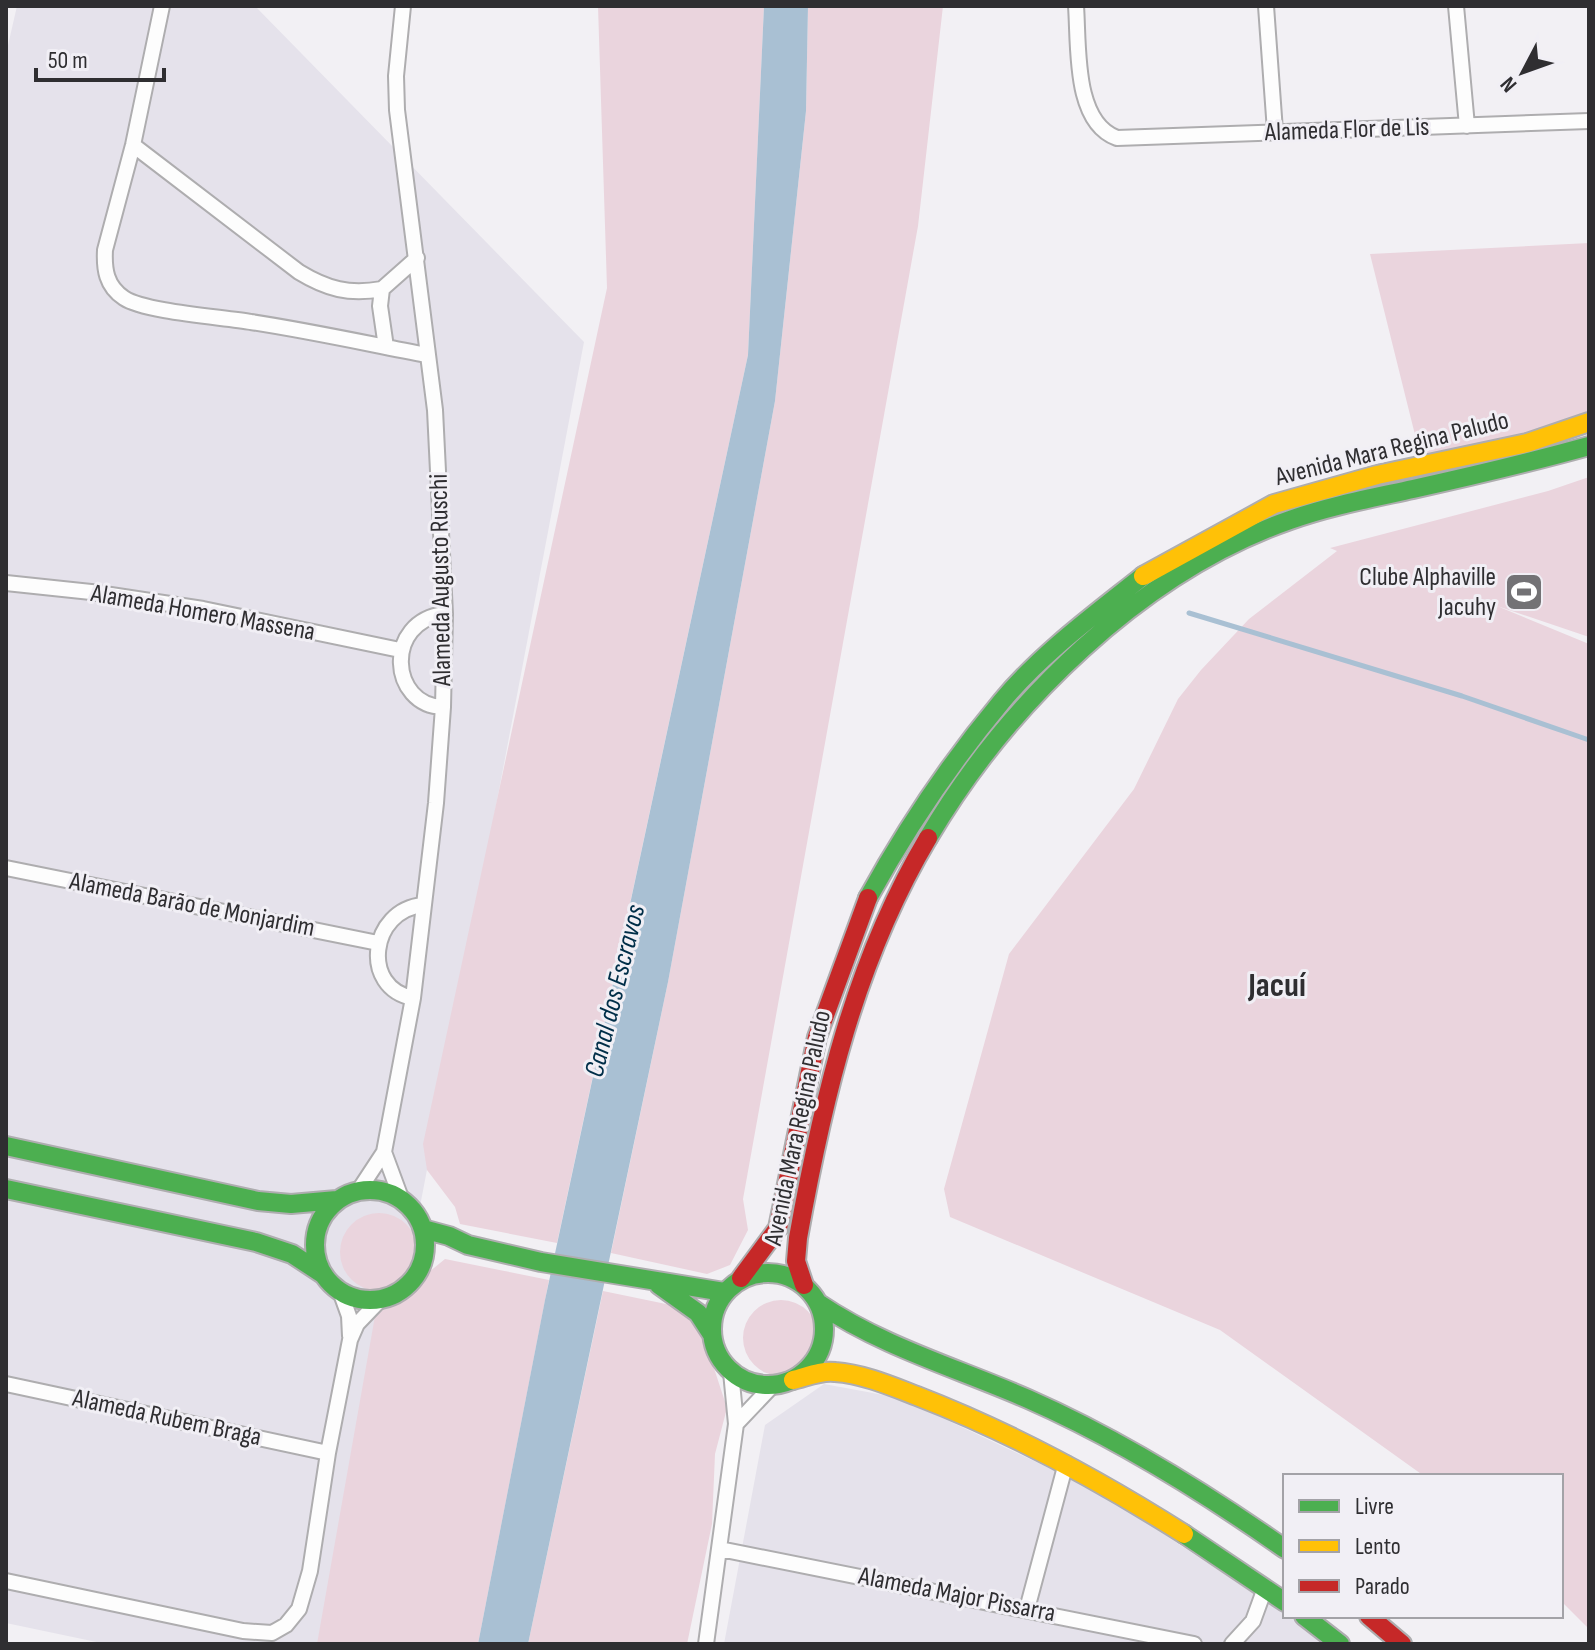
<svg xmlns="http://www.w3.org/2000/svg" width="1595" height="1650" font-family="'Sofia Sans Condensed',sans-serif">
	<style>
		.built { fill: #e5e2eb }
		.green { fill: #ead4dd }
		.water { fill: #a9c0d3 }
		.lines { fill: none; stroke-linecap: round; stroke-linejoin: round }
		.stream { stroke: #a9c0d3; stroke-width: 5 }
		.street-casing { stroke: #aeadaf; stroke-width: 18 }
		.fast-casing { stroke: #aeadaf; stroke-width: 22 }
		.slow-casing { stroke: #aeadaf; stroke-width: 22 }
		.jam-casing { stroke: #aeadaf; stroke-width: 22 }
		.street { stroke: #fdfdfd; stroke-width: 14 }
		.fast { stroke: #4caf50; stroke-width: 18 }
		.slow { stroke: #ffc107; stroke-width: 18 }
		.jam { stroke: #c62828; stroke-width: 18 }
		.labels { text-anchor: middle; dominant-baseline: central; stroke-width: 6; stroke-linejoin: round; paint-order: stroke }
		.street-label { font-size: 26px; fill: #2f2e31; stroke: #f1eff5 }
		.poi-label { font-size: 26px; fill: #2f2e31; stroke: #f1eff5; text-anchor: end }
		.water-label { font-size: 28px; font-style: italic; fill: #002e48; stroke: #f1eff5 }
		.district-label { font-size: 34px; font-weight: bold; fill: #2f2e31; stroke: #f1eff5 }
	</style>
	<rect width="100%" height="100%" fill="#f2f0f4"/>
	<path class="built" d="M17 6H255L584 342 337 1644H106L6 1623V54Z
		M824 1384 900 1398 1100 1492 1330 1644H724L765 1425Z"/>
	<path class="green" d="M598 6H764L748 355 557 1243 460 1224 455 1207 427 1170 423 1144 607 288Z
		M808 6H943L918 226 743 1199 748 1230 730 1265 707 1274 611 1253 668 982 775 401 806 111Z
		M1589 243V415L1572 422 1421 459 1370 254Z
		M1589 477V637L1497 606 1589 644V1629L1561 1601V1476H1424L1220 1330 950 1217 944 1189 1009 954 1134 789 1178 699 1201 670 1249 619 1337 551 1330 548 1548 491Z
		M340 1252a39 39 0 1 1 78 0a39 39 0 1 1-78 0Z
		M445 1259 549 1280 478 1644H317L375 1316Z
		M603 1291 695 1310 727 1408 715 1454 712 1524 687 1644H528Z
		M743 1338a38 38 0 1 1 76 0a38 38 0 1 1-76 0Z"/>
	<path class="water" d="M764 6H808L806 111 775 401 668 982 528 1644H478L545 1300 748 355Z"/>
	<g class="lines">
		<path class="stream" d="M1189 613 1462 696 1589 740"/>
		<g class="street-casing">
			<path id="street" d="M162 6 133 145 105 250C104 269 106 286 124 298 145 312 223 317 251 322 310 331 369 344 427 355
				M1076 6C1079 45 1073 122 1117 138L1589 121
				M1266 6 1275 131
				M1456 6 1467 126
				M133 145 299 272C327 289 349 295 382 289
				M386 347 380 306 382 289 417 258
				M6 583 91 592 203 609 400 650
				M443 707C390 706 383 621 445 614
				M6 868 378 943
				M413 998C360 988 370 910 423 905
				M384 1152 401 1198
				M359 1190 384 1152 413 998 436 803 443 707 445 614 435 410 397 110 396 76 403 6
				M340 1291 349 1316 350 1336
				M6 1384 328 1453
				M736 1424 773 1385
				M720 1549 1194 1644
				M6 1581 243 1631 272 1633 286 1625 299 1609 310 1571 328 1453 350 1340 357 1324 381 1299
				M1027 1609 1066 1463
				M706 1644 736 1424 731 1372
				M1232 1644 1253 1621 1265 1588"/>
		</g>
		<g class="fast-casing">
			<path id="fast" d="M928 838C1007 704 1141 572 1290 520 1329 506 1372 498 1413 489 1472 476 1531 462 1589 446
				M868 898C906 829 951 762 1002 701 1042 653 1094 615 1143 576
				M6 1146 258 1201 291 1204 337 1200
				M6 1189 256 1242 292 1254 324 1275
				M315 1245a55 55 0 1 1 110 0a55 55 0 1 1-110 0Z
				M423 1229 449 1236 468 1245 541 1262 724 1292
				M712 1329a56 56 0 1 1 112 0a56 56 0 1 1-112 0Z
				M659 1285 698 1313 711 1333
				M818 1303C883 1347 957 1368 1028 1399 1119 1439 1204 1492 1285 1549
				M1184 1534 1285 1602
				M1304 1616 1340 1644"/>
		</g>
		<g class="slow-casing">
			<path id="slow" d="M1143 576 1274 504 1377 475 1527 443 1589 422
				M793 1380C806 1377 821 1370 835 1372 863 1374 891 1386 917 1396 1010 1432 1099 1480 1184 1534"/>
		</g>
		<g class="jam-casing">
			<path id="jam" d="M741 1278 778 1228 817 1037 868 898
				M804 1285 796 1261 798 1238C823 1098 855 961 928 838
				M1369 1616 1402 1644"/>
		</g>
		<use href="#street" class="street"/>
		<use href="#fast" class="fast"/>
		<use href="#slow" class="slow"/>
		<use href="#jam" class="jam"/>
	</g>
	<defs>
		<g id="stadium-square" transform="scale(2)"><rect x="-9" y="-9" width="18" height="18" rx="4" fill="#737275" stroke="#f1eff5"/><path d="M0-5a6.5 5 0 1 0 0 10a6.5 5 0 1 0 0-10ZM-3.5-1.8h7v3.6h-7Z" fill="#fff"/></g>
	</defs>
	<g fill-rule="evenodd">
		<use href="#stadium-square" x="1524" y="592"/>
	</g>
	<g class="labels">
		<g class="street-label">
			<text transform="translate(1347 130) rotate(-2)">Alameda Flor de Lis</text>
			<text transform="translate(1392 449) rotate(-14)">Avenida Mara Regina Paludo</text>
			<text transform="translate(441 580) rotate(-91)">Alameda Augusto Ruschi</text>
			<text transform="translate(203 613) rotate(10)">Alameda Homero Massena</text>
			<text transform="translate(192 905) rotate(11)">Alameda Barão de Monjardim</text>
			<text transform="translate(798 1128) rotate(-78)">Avenida Mara Regina Paludo</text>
			<text transform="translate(167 1418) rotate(12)">Alameda Rubem Braga</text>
			<text transform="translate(957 1595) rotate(11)">Alameda Major Pissarra</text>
		</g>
		<g class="poi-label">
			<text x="1496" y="577">Clube Alphaville<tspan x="1496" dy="30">Jacuhy</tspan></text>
		</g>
		<g class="water-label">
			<text transform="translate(615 991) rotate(-76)">Canal dos Escravos</text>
		</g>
		<g class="district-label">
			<text x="1277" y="985">Jacuí</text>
		</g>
	</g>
	<rect width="1595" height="1650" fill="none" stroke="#2f2e31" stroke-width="16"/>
	<rect x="1283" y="1474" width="280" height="144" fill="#f1eff5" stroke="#a3a2a7" stroke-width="2"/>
	<rect x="1299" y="1500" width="40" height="12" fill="#4caf50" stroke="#a3a2a7" stroke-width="2"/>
	<text x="1355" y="1514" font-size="24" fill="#2f2e31">Livre</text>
	<rect x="1299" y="1540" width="40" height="12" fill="#ffc107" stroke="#a3a2a7" stroke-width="2"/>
	<text x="1355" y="1554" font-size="24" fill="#2f2e31">Lento</text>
	<rect x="1299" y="1580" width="40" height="12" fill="#c62828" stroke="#a3a2a7" stroke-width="2"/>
	<text x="1355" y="1594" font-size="24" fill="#2f2e31">Parado</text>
	<g transform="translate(1523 72) rotate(229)" stroke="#f1eff5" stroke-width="6" paint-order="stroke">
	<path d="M0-6L14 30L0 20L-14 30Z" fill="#2f2e31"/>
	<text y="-12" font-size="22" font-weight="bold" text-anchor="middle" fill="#2f2e31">N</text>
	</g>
	<path d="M36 68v12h128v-12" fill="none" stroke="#2f2e31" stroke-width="4"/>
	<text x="48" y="68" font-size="24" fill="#2f2e31" stroke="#f1eff5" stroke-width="6" paint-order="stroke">50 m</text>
</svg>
